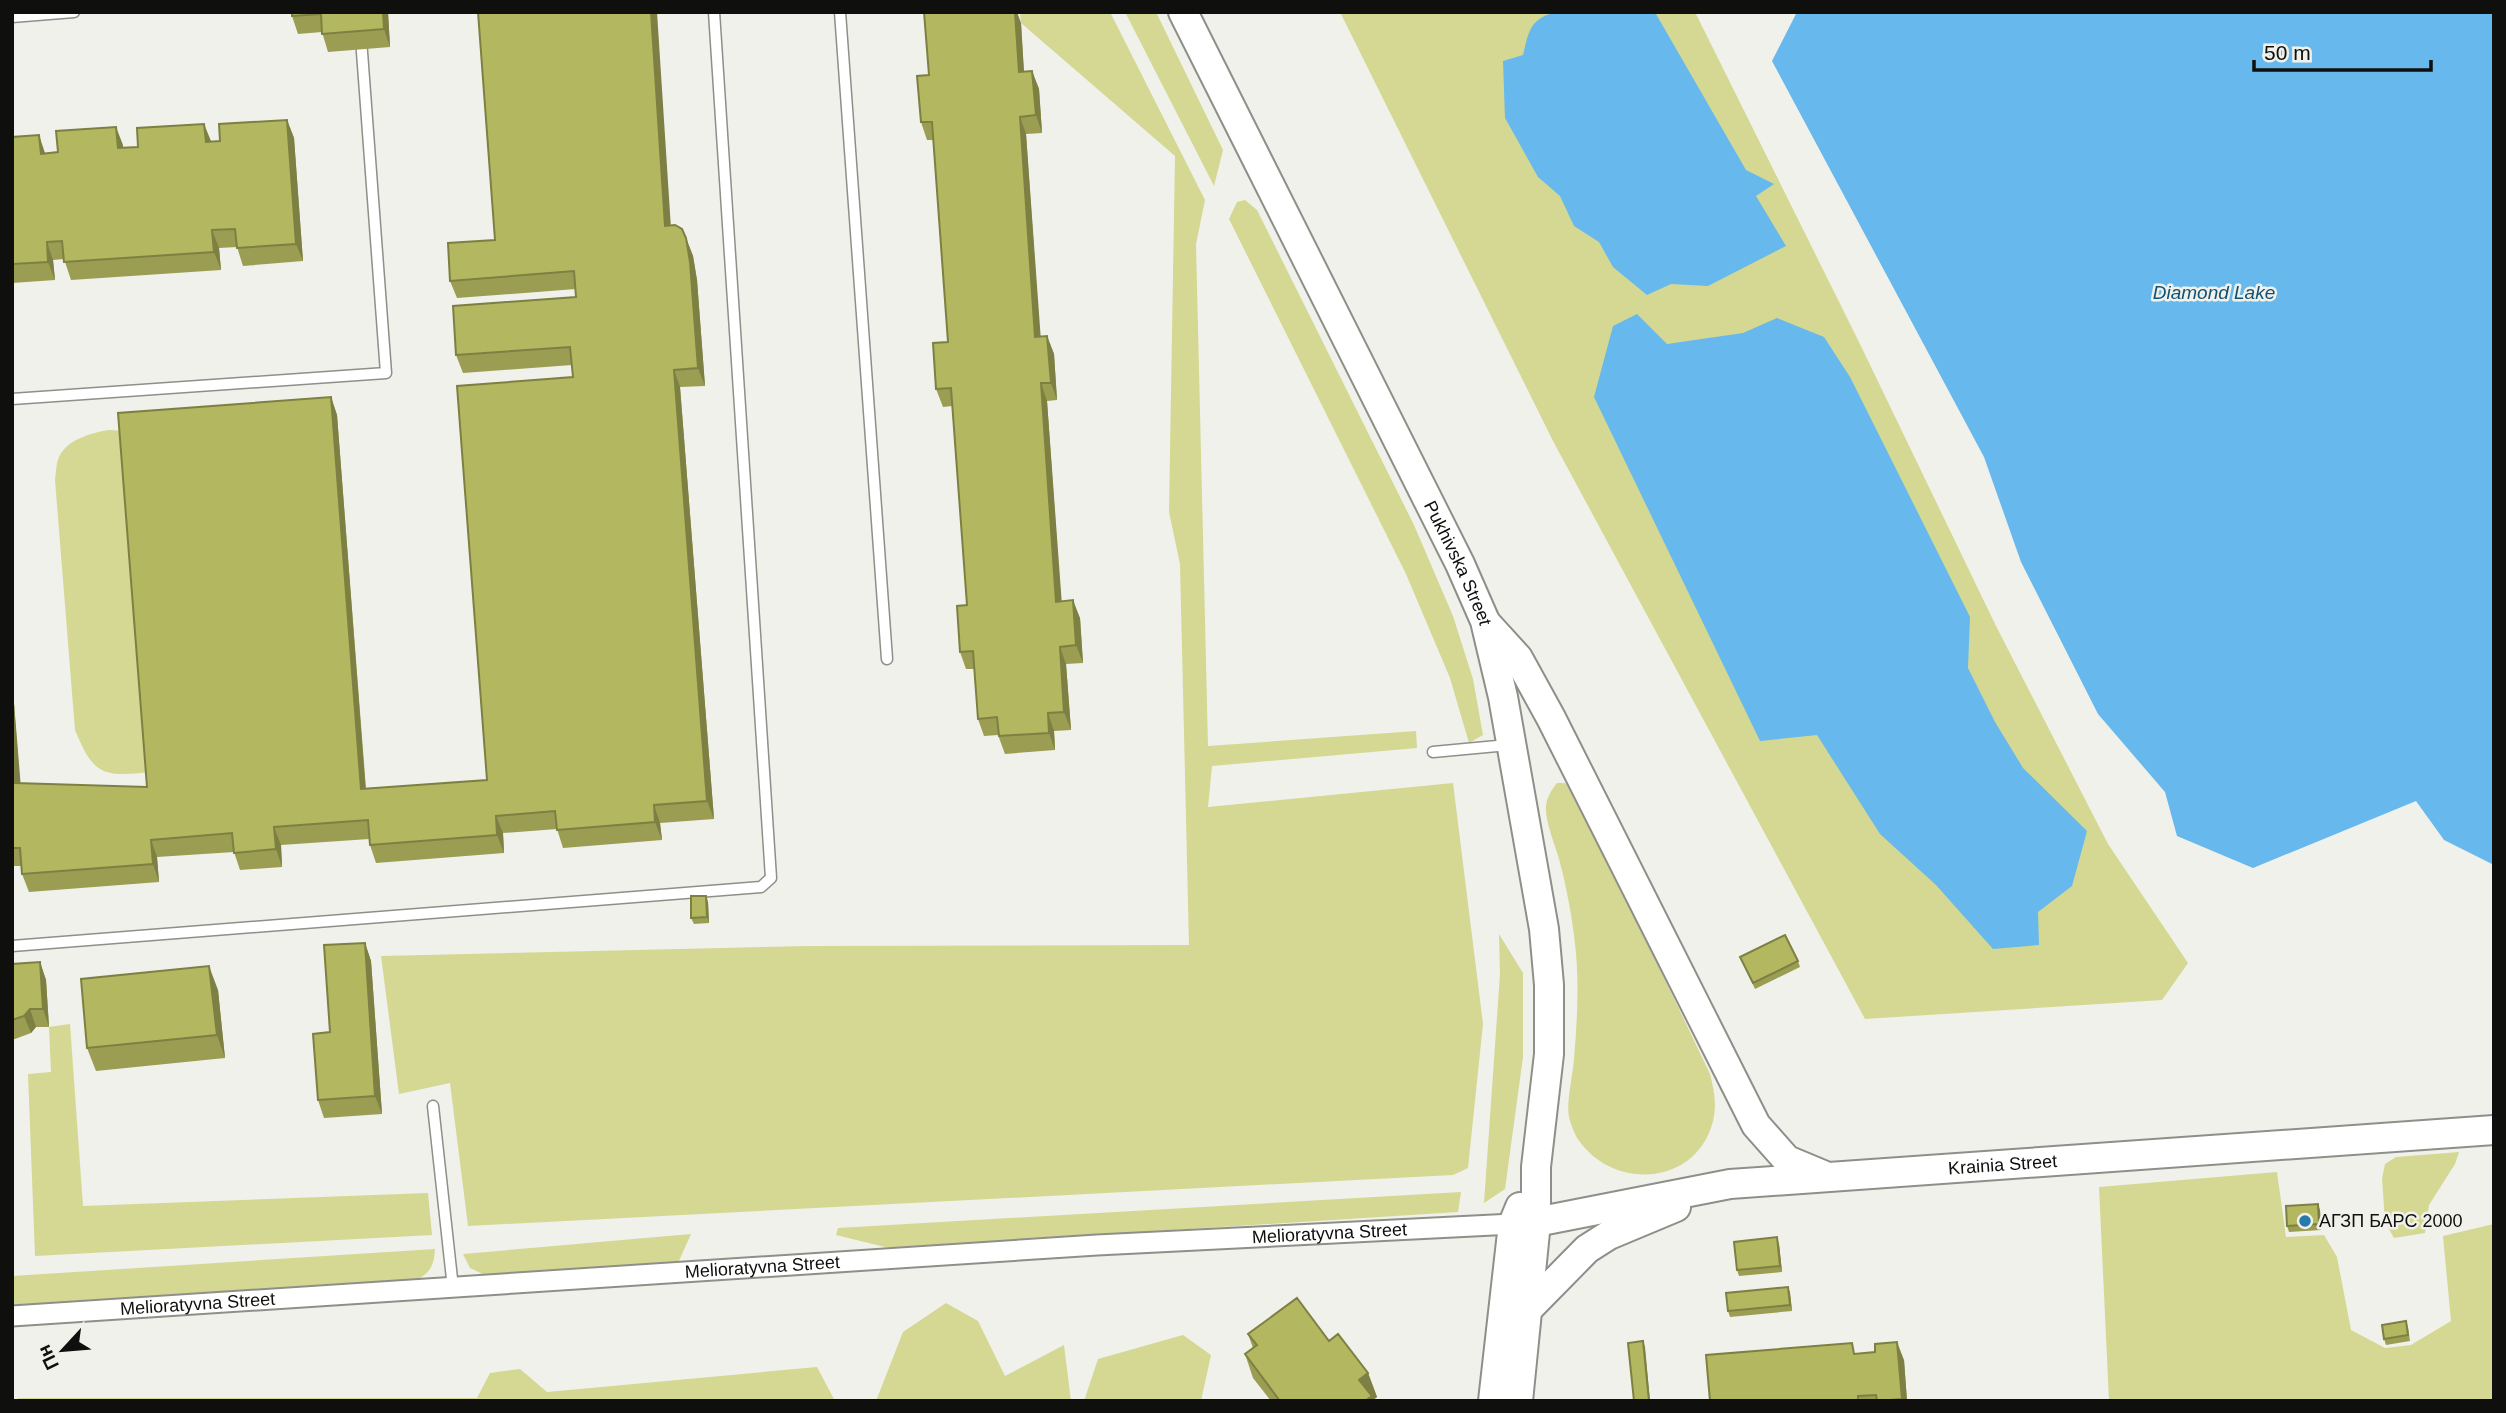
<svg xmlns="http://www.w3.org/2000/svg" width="2506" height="1413" font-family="Helvetica,sans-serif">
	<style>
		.green { fill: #d4d892 }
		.water { fill: #66b8ed }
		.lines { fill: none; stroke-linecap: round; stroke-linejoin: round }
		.lane-casing { stroke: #8f8f89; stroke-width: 13 }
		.street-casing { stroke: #8f8f89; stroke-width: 23 }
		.secondary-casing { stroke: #8f8f89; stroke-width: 32 }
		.lane { stroke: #fff; stroke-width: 10 }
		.street { stroke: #fff; stroke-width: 19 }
		.secondary { stroke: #fff; stroke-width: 28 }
		.wall { fill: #9a9d52 }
		.shaded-wall { fill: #7d8042 }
		.building { fill: #b3b75f; stroke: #7d8042; stroke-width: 2 }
		.poi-dot { fill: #277aaa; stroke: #f0f1eb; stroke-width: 2.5 }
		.labels { text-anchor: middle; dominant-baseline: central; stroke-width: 5; stroke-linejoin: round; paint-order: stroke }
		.street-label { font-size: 18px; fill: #0f0f0d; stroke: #f0f1eb }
		.poi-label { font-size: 18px; fill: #0f0f0d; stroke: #f0f1eb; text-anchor: start }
		.water-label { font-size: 19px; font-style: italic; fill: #115174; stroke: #f0f1eb }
	</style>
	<rect width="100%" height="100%" fill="#f0f1eb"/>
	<path class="green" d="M1020 12H1110L1205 200 1196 244 1208 746 1416 731 1417 748 1212 766 1208 807 1453 783 1483 1024 1468 1168 1453 1175 468 1226 450 1083 399 1094 381 956 809 946 1189 945 1180 564 1169 512 1175 156 1021 23Z
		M1125 12H1156L1223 150 1214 186Z
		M1340 12H1695L1858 340 1996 626 2108 844 2188 963 2162 1000 1865 1019 1553 441Z
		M1245 200 1257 210 1414 525 1453 616 1473 679 1483 735 1469 743 1450 678 1406 574 1229 219 1237 202Z
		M109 430 125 431 151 772C103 777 94 776 75 730L55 480C56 474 56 463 59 457 68 439 91 433 109 430Z
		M1557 783H1565L1575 791 1710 1074C1714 1090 1717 1104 1713 1121 1697 1185 1616 1191 1580 1142 1575 1136 1571 1125 1569 1117 1566 1102 1573 1075 1574 1059 1577 1024 1579 988 1576 953 1573 921 1567 889 1559 859 1555 845 1545 821 1546 807 1546 799 1552 789 1557 783Z
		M1499 934 1523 973V1057L1505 1189 1484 1203 1500 974Z
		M70 1024 83 1206 428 1193 432 1235 35 1256 28 1074 51 1072 49 1027Z
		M2459 1152 2455 1164 2429 1205 2425 1233 2394 1238 2385 1222 2382 1178 2385 1164 2396 1157Z
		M2277 1172 2286 1237 2324 1235 2337 1257 2351 1330 2385 1348 2411 1345 2451 1321 2443 1236 2494 1224V1401H2109L2099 1187Z
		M1461 1192 1458 1212 889 1248 836 1235 838 1228Z
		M691 1234 678 1263 489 1277 470 1268 463 1254Z
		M435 1249C434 1269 428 1275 410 1283L12 1308V1276Z
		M946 1303 978 1321 1005 1376 1064 1345 1071 1401H876L903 1332Z
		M1183 1335 1211 1355 1201 1401H1084L1098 1359Z
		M817 1367 835 1401H17L18 1398H477L490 1373 520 1369 547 1392Z"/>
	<path class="water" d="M1557 12 1656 14 1746 170 1774 184 1756 196 1786 246 1708 286 1671 284 1647 295 1613 267 1599 242 1574 226 1560 196 1538 177 1505 118 1503 61 1523 55C1529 31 1530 18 1557 12Z
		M1797 12H2494V865L2444 840 2416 801 2253 868 2177 836 2165 792 2098 714 2021 562 1984 457 1772 61Z
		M1637 314 1667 344 1743 333 1777 318 1824 337 1850 377 1970 617 1968 668 1995 722 2023 768 2087 831 2072 886 2038 912 2039 945 1993 949 1936 885 1880 834 1817 735 1760 741 1594 397 1613 326Z"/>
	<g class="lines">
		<g class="lane-casing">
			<path id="lane" d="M840 12 887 659
				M12 17 74 12
				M12 399 386 373 359 12
				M1433 752 1508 745
				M12 946 761 887 771 878 714 12
				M433 1106 453 1288"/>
		</g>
		<g class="street-casing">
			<g id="street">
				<path id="s1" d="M12 1316 1097 1245 1513 1224"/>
			</g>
		</g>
		<g class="secondary-casing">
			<g id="secondary">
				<path id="s2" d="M1183 12 1460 564 1485 621 1503 697 1544 929 1549 985V1054L1536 1167V1222L1518 1401"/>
				<path d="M1487 624 1518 658 1551 718 1756 1125 1787 1160 1823 1175"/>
				<path id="s3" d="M1513 1224 1536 1222 1730 1184 2494 1130"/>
				<path d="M1527 1310 1587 1249 1609 1235 1676 1207"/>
				<path d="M1493 1401 1513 1224 1520 1207"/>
			</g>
		</g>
		<use href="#lane" class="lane"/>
		<use href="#street" class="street"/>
		<use href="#secondary" class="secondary"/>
	</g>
	<path class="wall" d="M292 12H388L390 47 328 52 322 32 298 34 292 16Z
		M1021 23 1024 72 1032 71 1039 89 1042 133 1026 134 1040 337 1047 336 1054 354 1057 400 1047 401 1061 601 1080 618 1083 663 1066 664 1071 730 1054 731 1055 750 1005 754 998 735 984 736 978 719 974 669H966L960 652 967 605 952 406 943 407 936 389 948 342 933 140H927L921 122Z
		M287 120 294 138 303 261 243 266 237 247 219 248 221 270 71 280 64 259 53 260 55 280 12 283V137L46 153 123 145V148L220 141Z
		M670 225 686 238 693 256 697 280 705 386 680 387 714 819 660 823 662 840 563 848 557 829 503 833 504 853 376 863 370 845 369 839 281 845 282 867 240 870 234 852 157 857 159 882 29 892 22 874V866H12V678L20 783 147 787 331 397 337 415 366 789 487 780 573 377 572 365 463 373 456 355 576 297V289L457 298 450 281Z
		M708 902 709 923 694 924 691 918Z
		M365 943 371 961 382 1114 324 1118 318 1100Z
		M1740 957 1798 961 1800 967 1755 989Z
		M40 962 46 980 49 1027H36L31 1033 15 1039H12V964Z
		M218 990 225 1058 96 1071 87 1048Z
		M2320 1210 2321 1230 2289 1232 2287 1226Z
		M1779 1244 1782 1272 1739 1276 1737 1270Z
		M1788 1287 1790 1293 1792 1311 1730 1317 1728 1311Z
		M2406 1321 2408 1327 2410 1341 2386 1345 2384 1339Z
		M1248 1334 1329 1341 1368 1373 1377 1397 1373 1400V1401H1271L1253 1378 1245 1354 1253 1348Z
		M1856 1353 1904 1360 1907 1401H1710Z"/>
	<path class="shaded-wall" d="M383 12H388L390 47 384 29Z
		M651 12H657L672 244 665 226Z
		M1015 12H1017L1021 23 1025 90 1019 72Z
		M1032 71 1039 89 1042 133 1036 115Z
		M1020 117 1026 134 1042 355 1035 337Z
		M287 120 294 138 303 261 296 244Z
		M204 124 211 141 206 142Z
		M116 127 123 145 124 166 118 148Z
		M39 135 45 153 41 154Z
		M212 230 219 248 221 270 214 252Z
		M686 238 693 256 697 280 705 386 698 368Z
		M47 242 53 260 55 280 48 262Z
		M1047 336 1054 354 1057 400 1051 383Z
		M674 370 680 387 714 819 707 801Z
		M1041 383 1047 401 1063 619 1056 602Z
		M331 397 337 415 367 807 361 789Z
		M1073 600 1080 618 1083 663 1076 645Z
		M1060 647 1066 664 1071 730 1064 712Z
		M12 678 22 801 15 783 12 744Z
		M1048 713 1054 731 1055 750 1049 733Z
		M654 805 660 823 662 840 655 822Z
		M496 816 503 833 504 853 497 835Z
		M274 827 281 845 282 867 276 849Z
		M151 840 157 857 159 882 153 864Z
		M706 896 708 902 709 923 707 917Z
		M365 943 371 961 382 1114 375 1096Z
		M40 962 46 980 49 1027 43 1009Z
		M209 966 218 990 225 1058 217 1035Z
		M30 1009 36 1027 31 1033 24 1016Z
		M2318 1204 2320 1210 2321 1230 2319 1224Z
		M1777 1237 1779 1244 1782 1272 1780 1266Z
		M1788 1287 1790 1293 1792 1311 1790 1305Z
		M1643 1341 1645 1347 1650 1401H1649Z
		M1897 1342 1904 1360 1907 1401H1903L1902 1399Z
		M1368 1373 1377 1397 1373 1400V1401H1365L1359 1380Z"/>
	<path class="building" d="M292 12H383L384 29 322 34 321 14 292 16Z
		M478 12H651L665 226 675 225 682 229 686 238 690 262 698 368 674 370 707 801 654 805 655 822 557 830 555 811 496 816 497 835 370 845 368 820 274 827 276 849 234 853 232 833 151 840 153 864 22 874 20 848H12V744L15 783 147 787 118 413 331 397 361 789 487 780 457 386 573 377 570 347 456 355 453 306 576 297 574 271 450 281 448 243 495 240Z
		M924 12H1015L1019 72 1032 71 1036 115 1020 117 1035 337 1047 336 1051 383H1041L1056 602 1073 600 1076 645 1060 647 1064 712 1048 713 1049 733 999 736 997 717 978 719 973 651 960 652 957 606 967 605 951 388 936 389 933 343 948 342 932 122H921L917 76 929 75Z
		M287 120 296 244 237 248 235 229 212 230 214 252 64 262 62 241 47 242 48 262 12 264V137L39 135 41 154 58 152 56 131 116 127 118 148 138 147 137 128 204 124 206 142 220 141 219 124Z
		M691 896H706L707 917 691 918Z
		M1785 935 1798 961 1753 983 1740 957Z
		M365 943 375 1096 318 1100 313 1034 330 1032 324 945Z
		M40 962 43 1009H30L24 1016 12 1020V964Z
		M209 966 217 1035 87 1048 81 979Z
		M2318 1204 2319 1224 2287 1226 2286 1206Z
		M1777 1237 1780 1266 1737 1270 1734 1242Z
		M1788 1287 1790 1305 1728 1311 1726 1293Z
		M1297 1298 1329 1341 1338 1334 1368 1373 1359 1380 1372 1396 1365 1401H1280L1245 1354 1257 1345 1248 1334Z
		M2406 1321 2408 1335 2384 1339 2382 1325Z
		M1643 1341 1649 1401H1634L1628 1343Z
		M1897 1342 1902 1399 1877 1401 1876 1395 1858 1396V1401H1710L1706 1355 1852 1343 1854 1354 1875 1352V1344Z"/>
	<circle class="poi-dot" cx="2305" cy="1221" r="7"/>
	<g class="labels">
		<g class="street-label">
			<text stroke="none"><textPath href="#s2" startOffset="616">Pukhivska Street</textPath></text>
			<text stroke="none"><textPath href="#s3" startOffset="494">Krainia Street</textPath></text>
			<text stroke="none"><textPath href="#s1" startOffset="1320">Melioratyvna Street</textPath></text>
			<text stroke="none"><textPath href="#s1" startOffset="752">Melioratyvna Street</textPath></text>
			<text stroke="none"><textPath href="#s1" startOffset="186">Melioratyvna Street</textPath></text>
		</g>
		<g class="poi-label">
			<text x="2319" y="1221">АГЗП БАРС 2000</text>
		</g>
		<g class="water-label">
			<text x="2214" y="292">Diamond Lake</text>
		</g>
	</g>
	<rect width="2506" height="1413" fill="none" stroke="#0f0f0d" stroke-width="28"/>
	<g transform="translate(63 1350) rotate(244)" stroke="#f0f1eb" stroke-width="5" paint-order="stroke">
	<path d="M0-5L12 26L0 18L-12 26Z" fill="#0f0f0d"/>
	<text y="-10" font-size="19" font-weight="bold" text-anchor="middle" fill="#0f0f0d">Пн</text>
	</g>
	<path d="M2254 60v10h177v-10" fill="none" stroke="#0f0f0d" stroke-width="3.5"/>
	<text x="2264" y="60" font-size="21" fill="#0f0f0d" stroke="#f0f1eb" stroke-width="5" paint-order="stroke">50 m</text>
</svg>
